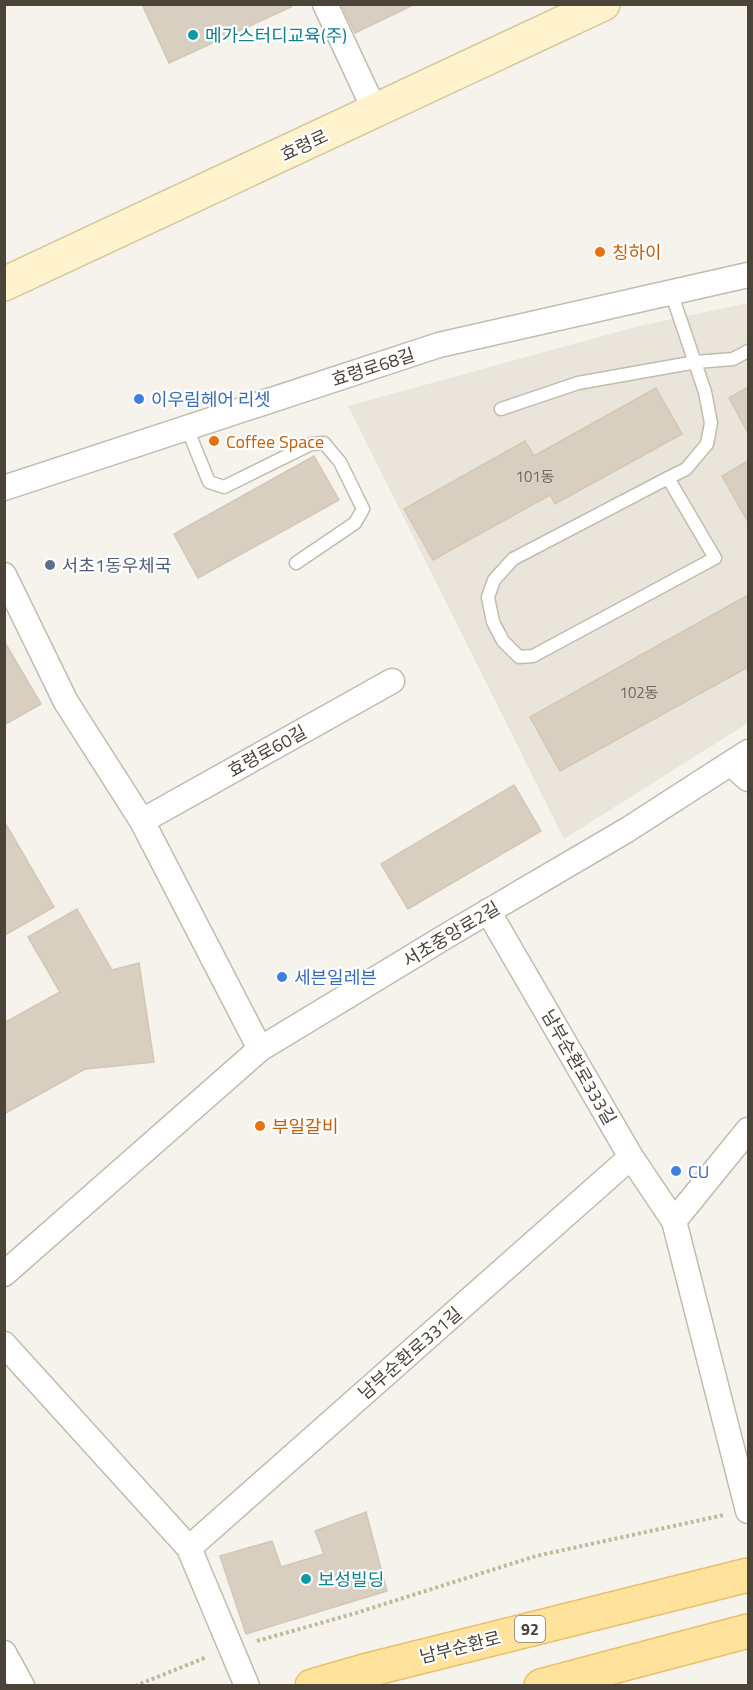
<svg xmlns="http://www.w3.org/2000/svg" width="753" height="1690" font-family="'Titillium Web','Noto Sans KR',sans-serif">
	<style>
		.residential { fill: #eae5da }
		.building { fill: #d8cfc1; stroke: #d3c7b4; stroke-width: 1.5 }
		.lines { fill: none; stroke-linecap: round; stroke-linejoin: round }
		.service-casing { stroke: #c2bbae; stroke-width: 15 }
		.minor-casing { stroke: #c2bbae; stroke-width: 27 }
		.secondary-casing { stroke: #d6c79b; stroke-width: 36 }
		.primary-casing { stroke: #e6c16a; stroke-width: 36 }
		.path { stroke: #c4b79f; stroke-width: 4; stroke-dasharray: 3 3; stroke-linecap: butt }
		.service { stroke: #fff; stroke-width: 12 }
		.minor { stroke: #fff; stroke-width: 24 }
		.secondary { stroke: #fff3cd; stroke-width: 33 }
		.primary { stroke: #ffe39c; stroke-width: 33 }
		.culture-dot { fill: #0f9aa8; stroke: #fff; stroke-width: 2 }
		.food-dot { fill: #e8710a; stroke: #fff; stroke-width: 2 }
		.shop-dot { fill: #3f7fe0; stroke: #fff; stroke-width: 2 }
		.service-dot { fill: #5c6f8a; stroke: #fff; stroke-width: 2 }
		.labels { text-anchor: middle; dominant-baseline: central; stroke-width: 4.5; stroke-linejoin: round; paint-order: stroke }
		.number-label { font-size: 15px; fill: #6e675b }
		.shield { fill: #fff; stroke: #817c74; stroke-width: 1.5 }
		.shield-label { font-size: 16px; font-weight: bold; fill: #4b4439 }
		.culture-label { font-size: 18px; fill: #0d838f; stroke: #fff; text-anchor: start }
		.street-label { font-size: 18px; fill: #4b4439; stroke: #fff }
		.food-label { font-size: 18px; fill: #c56008; stroke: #fff; text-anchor: start }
		.shop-label { font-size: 18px; fill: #366cbe; stroke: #fff; text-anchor: start }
		.service-label { font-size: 18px; fill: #4e5e75; stroke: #fff; text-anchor: start }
	</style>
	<rect width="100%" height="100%" fill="#f6f3ec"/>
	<path class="residential" d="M748 303V723L564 839 348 406 639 326Z"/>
	<path class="building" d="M142 4H289L291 7 169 63Z
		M341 4H415L355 33Z
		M748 387V433L729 398Z
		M656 388 682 434 555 504 550 495 433 560 404 509 525 441 534 456Z
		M314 456 339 500 198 578 174 534Z
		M748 461V522L722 476Z
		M748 595V667L560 771 530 717Z
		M4 641 41 704 4 725Z
		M514 785 541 831 408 909 381 864Z
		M4 821 54 907 5 935H4Z
		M77 909 112 970 139 963 154 1062 85 1069 4 1114V1023L60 992 28 937Z
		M366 1512 387 1591 246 1634 220 1556 272 1541 281 1567 324 1554 315 1531Z"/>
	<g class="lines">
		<g class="service-casing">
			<path id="service" d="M501 409 578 383 696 362 733 359 748 351
				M187 428 209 482 224 487 311 444 324 443 340 462 363 509 355 523 296 563
				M668 478 715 558 533 656 519 657 503 641 493 622 488 597 494 580 513 559 668 478 686 469 707 444 711 423 705 392 671 292"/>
		</g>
		<g class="minor-casing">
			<path id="minor" d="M325 4 375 111
				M4 488 439 345 748 275
				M4 575 66 702 142 821 260 1049
				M731 764 748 779
				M142 821 392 681
				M488 911 631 1157 674 1221 748 1511
				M674 1221 748 1130
				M4 1274 260 1049 453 932 627 830 748 752
				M4 1344 189 1548 247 1686
				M189 1548 631 1157
				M4 1653 22 1686"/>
		</g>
		<g class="secondary-casing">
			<path id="secondary" d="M4 284 603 4"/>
		</g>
		<g class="primary-casing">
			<path id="primary" d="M312 1686 364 1671 748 1575
				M541 1686 748 1631"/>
		</g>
		<path class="path" d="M257 1641 356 1613 536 1556 724 1515
			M135 1686 207 1657"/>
		<use href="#service" class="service"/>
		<use href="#minor" class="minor"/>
		<use href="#secondary" class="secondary"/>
		<use href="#primary" class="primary"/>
	</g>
	<g class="culture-dot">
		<circle cx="193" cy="35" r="6"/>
		<circle cx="306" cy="1579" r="6"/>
	</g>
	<g class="food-dot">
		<circle cx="600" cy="252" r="6"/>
		<circle cx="214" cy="441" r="6"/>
		<circle cx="260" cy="1126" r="6"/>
	</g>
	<g class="shop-dot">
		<circle cx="139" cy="399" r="6"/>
		<circle cx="282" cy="977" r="6"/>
		<circle cx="676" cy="1171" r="6"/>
	</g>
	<circle class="service-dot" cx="50" cy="565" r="6"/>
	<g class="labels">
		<g class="number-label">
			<text x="535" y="476">101동</text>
			<text x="639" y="692">102동</text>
		</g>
		<rect class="shield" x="515" y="1616" width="30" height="26" rx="4.5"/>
		<g class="shield-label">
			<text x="530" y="1629">92</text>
		</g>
		<g class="culture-label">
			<text x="205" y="35">메가스터디교육(주)</text>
			<text x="318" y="1579">보성빌딩</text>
		</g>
		<g class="street-label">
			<text transform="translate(304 145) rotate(-25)">효령로</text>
			<text transform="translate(373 367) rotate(-18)">효령로68길</text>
			<text transform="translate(267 751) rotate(-29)">효령로60길</text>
			<text transform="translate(451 934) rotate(-31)">서초중앙로2길</text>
			<text transform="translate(579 1067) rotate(60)">남부순환로333길</text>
			<text transform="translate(410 1353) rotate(-41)">남부순환로331길</text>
			<text transform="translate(460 1647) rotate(-14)">남부순환로</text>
		</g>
		<g class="food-label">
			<text x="612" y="252">칭하이</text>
			<text x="226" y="441">Coffee Space</text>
			<text x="272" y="1126">부일갈비</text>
		</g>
		<g class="shop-label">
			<text x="151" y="399">이우림헤어 리셋</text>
			<text x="294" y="977">세븐일레븐</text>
			<text x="688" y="1171">CU</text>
		</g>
		<g class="service-label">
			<text x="62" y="565">서초1동우체국</text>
		</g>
	</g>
	<rect width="753" height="1690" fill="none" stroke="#4b4439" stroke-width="12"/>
</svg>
